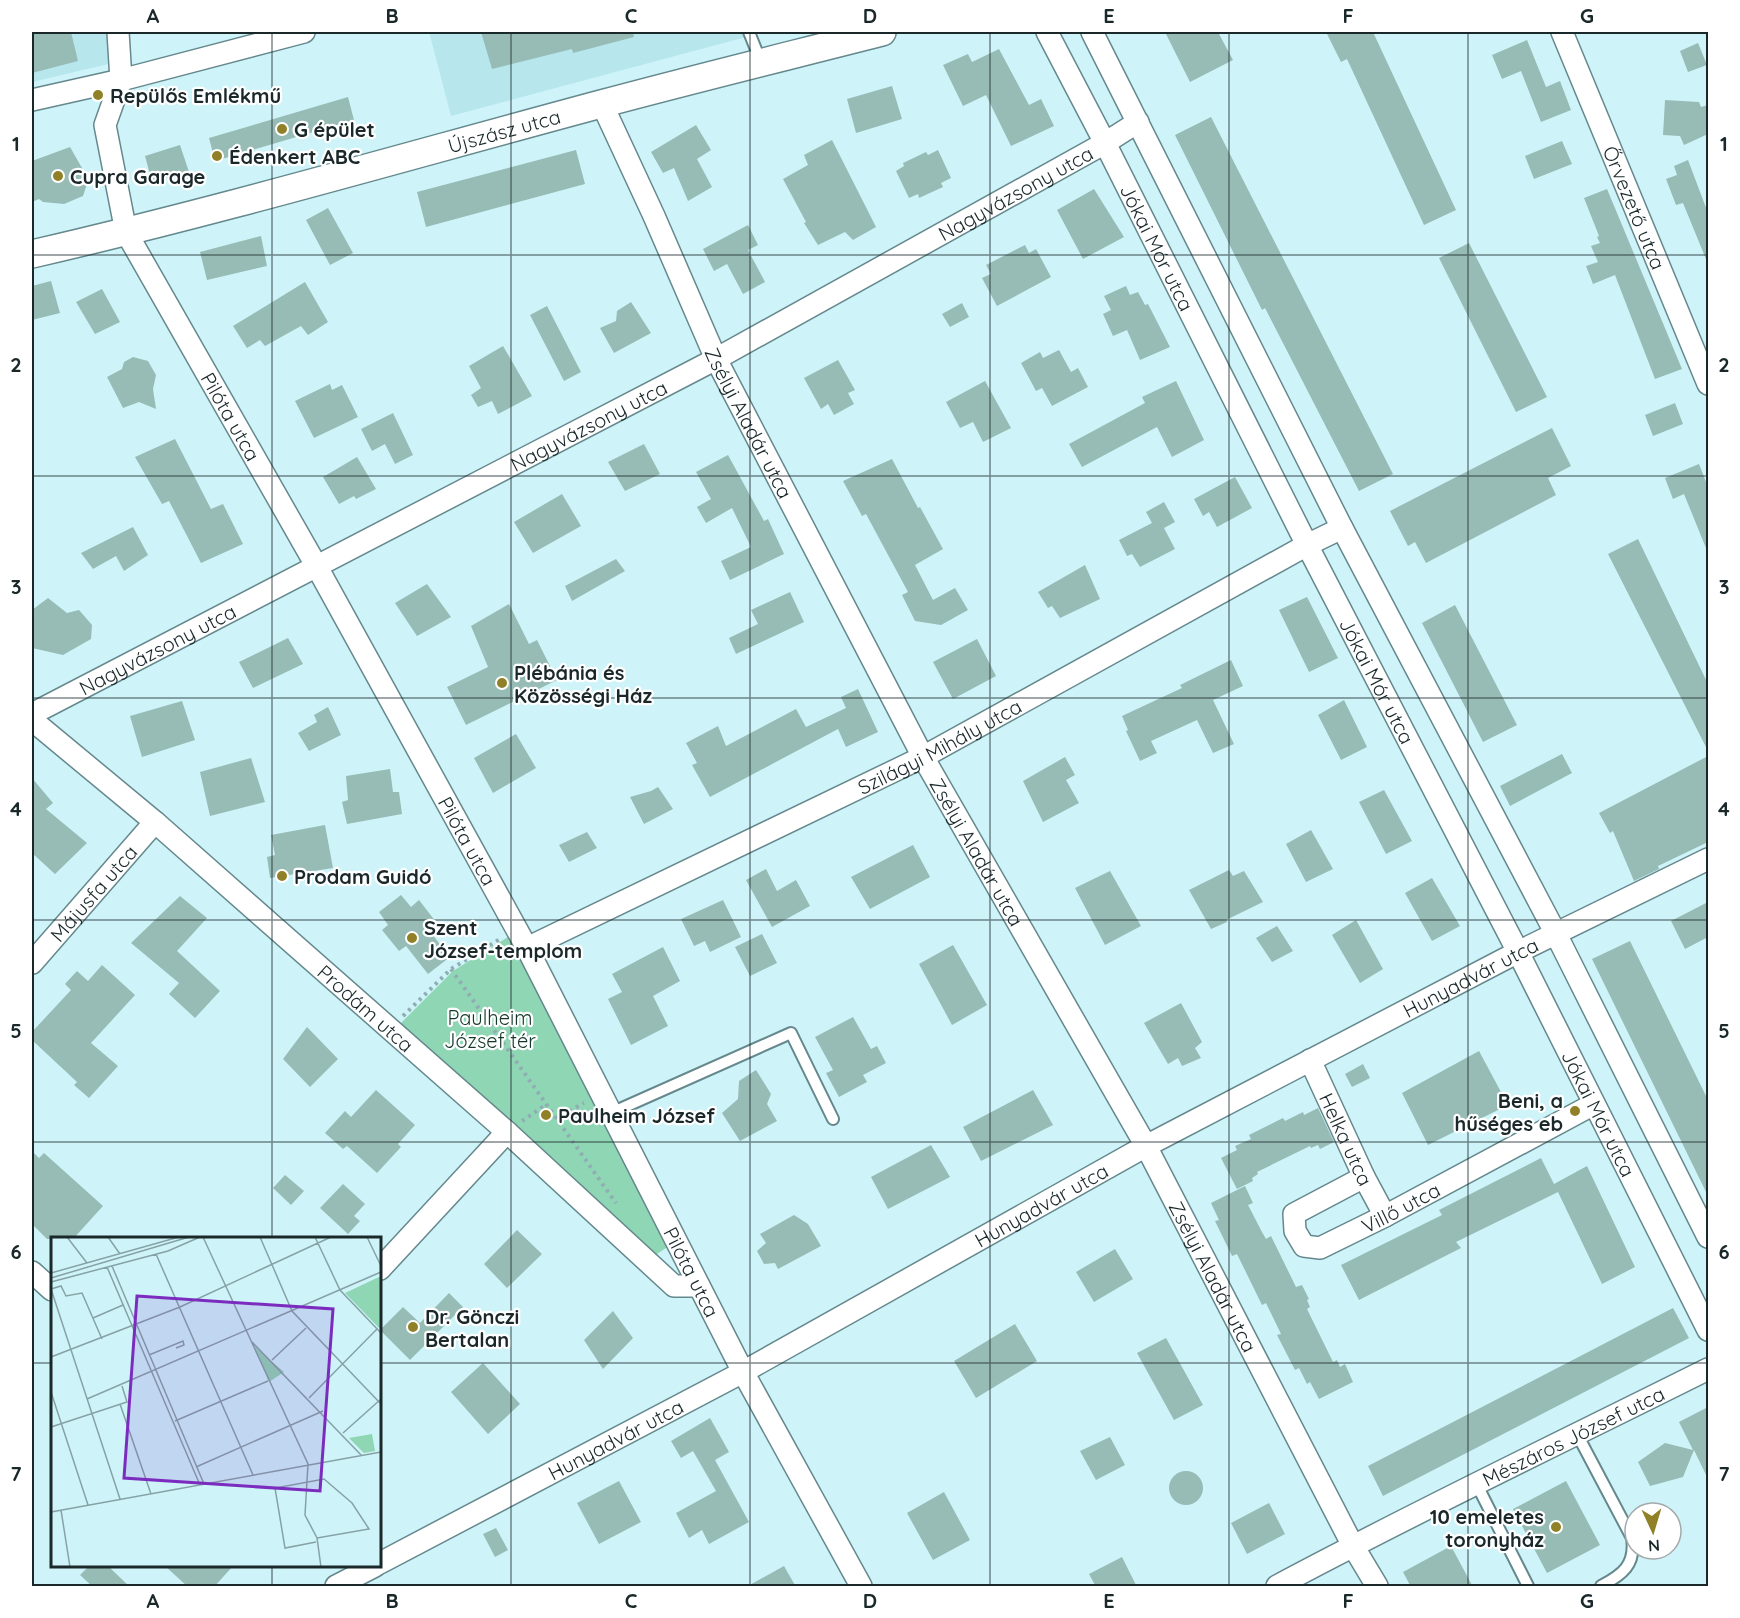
<svg xmlns="http://www.w3.org/2000/svg" width="1740" height="1618" font-family="Quicksand,sans-serif">
	<style>
		.built { fill: #b7e7ed }
		.green { fill: #8fd6b4 }
		.building { fill: #97bbb5 }
		.lines { fill: none; stroke-linecap: round; stroke-linejoin: round }
		.service-casing { stroke: #65888d; stroke-width: 14 }
		.minor-casing { stroke: #65888d; stroke-width: 24 }
		.tertiary-casing { stroke: #65888d; stroke-width: 30 }
		.path { stroke: #90aeb2; stroke-width: 4; stroke-dasharray: 3 4.5; stroke-linecap: butt }
		.service { stroke: #fff; stroke-width: 10 }
		.minor { stroke: #fff; stroke-width: 21 }
		.tertiary { stroke: #fff; stroke-width: 27 }
		.grid { fill: none; stroke: #1a282a; stroke-width: 1.5; stroke-opacity: 0.55 }
		.poi-dot { fill: #908027; stroke: #fff; stroke-width: 2 }
		.labels { text-anchor: middle; dominant-baseline: central; stroke-width: 4.5; stroke-linejoin: round; paint-order: stroke }
		.poi-label { font-size: 20px; font-weight: bold; fill: #1a282a; stroke: #fff; text-anchor: start }
		.street-label { font-size: 20px; fill: #1a282a; stroke: #fff }
		.park-label { font-size: 20px; fill: #143829; stroke: #fff }
		.inset-road { fill: none; stroke: #86a2a6; stroke-width: 1.5 }
		.view { fill: #7b2cbf; fill-opacity: 0.15; stroke: #7b2cbf; stroke-width: 3 }
		.inset-edge { fill: none; stroke: #1a282a; stroke-width: 3 }
		.neatline { fill: none; stroke: #1a282a; stroke-width: 2 }
		.grid-label { font-size: 20px; text-anchor: middle; font-weight: bold; fill: #1a282a }
	</style>
	<rect width="100%" height="100%" fill="#cef4f9"/>
	<path class="built" d="M32 32H111L113 63 32 82Z
		M429 32H765L451 116Z"/>
	<path class="green" d="M516 932 672 1244 651 1258 394 1030 453 971Z"/>
	<path class="building" d="M32 32H71L78 61 32 73Z
		M481 32H633L634 37 573 53 572 49 492 69Z
		M1165 32H1218L1233 60 1190 82Z
		M1326 32H1373L1456 210 1424 225 1347 59 1341 62Z
		M1527 40 1546 87 1560 81 1571 110 1541 122 1521 71 1502 79 1492 55Z
		M1698 43 1707 65 1688 72 1680 51Z
		M999 49 1029 105 1041 99 1054 126 1011 146 986 95 963 106 943 65 968 54 972 62Z
		M892 86 902 119 856 133 847 99Z
		M348 97 354 120 215 161 209 138Z
		M1665 100 1699 102 1701 107 1708 105V134L1684 145 1680 136 1663 135Z
		M1211 117 1393 474 1359 491 1265 308 1262 310 1175 135Z
		M696 125 711 150 697 159 712 187 688 201 674 168 663 173 651 152Z
		M832 140 876 227 853 240 845 232 818 245 804 223 806 222 783 179 808 165 804 155Z
		M1562 141 1572 164 1534 179 1525 156Z
		M180 145 189 172 152 182 145 156Z
		M70 147 82 168 87 184 83 196 64 204 43 202 39 199 32 202V161Z
		M576 150 585 184 426 227 417 192Z
		M938 150 951 178 941 183 943 187 919 198 918 194 909 198 896 171 904 166 903 163 926 152 928 155Z
		M1688 160 1708 213V264L1683 203 1676 205 1666 179 1677 175 1674 166Z
		M1094 189 1124 237 1083 259 1057 210Z
		M1607 189 1682 369 1655 379 1615 275 1593 284 1586 266 1598 262 1591 246 1600 243 1597 237 1599 236 1584 198Z
		M328 208 353 253 330 265 306 220Z
		M748 225 758 245 748 250 765 282 743 294 727 264 714 271 703 249Z
		M261 236 267 266 207 280 200 252Z
		M1469 243 1547 397 1516 412 1439 258Z
		M1025 245 1029 253 1036 249 1051 277 997 306 982 278 991 274 986 265Z
		M51 281 60 313 32 320V286Z
		M305 282 328 322 308 335 301 326 265 346 260 340 247 348 233 326Z
		M1126 286 1130 295 1138 292 1145 305 1148 304 1170 347 1140 360 1127 330 1113 336 1103 314 1111 310 1104 296Z
		M102 289 120 322 95 334 76 302Z
		M631 302 651 333 614 353 600 328 616 321 617 311Z
		M962 303 969 317 950 327 942 314Z
		M547 306 581 372 564 381 530 315Z
		M503 346 532 396 498 414 492 401 478 407 471 395 481 388 469 366Z
		M1059 350 1071 372 1078 368 1088 387 1052 406 1042 388 1036 391 1021 363 1040 352 1043 358Z
		M133 357 148 361 156 375 153 389 156 409 139 402 123 408 107 377 122 369 124 362Z
		M838 360 855 390 848 393 854 404 834 415 828 404 821 409 804 378Z
		M985 381 1011 428 983 442 973 422 960 428 946 402Z
		M1176 381 1204 440 1172 457 1157 427 1082 467 1069 444 1145 403 1142 397Z
		M330 384 332 390 342 385 358 417 314 438 295 401Z
		M1675 403 1683 424 1653 436 1645 415Z
		M393 413 413 455 395 464 385 444 372 451 361 429Z
		M1552 428 1571 466 1548 478 1556 495 1426 563 1415 542 1408 546 1390 511Z
		M175 439 211 509 223 504 243 544 201 563 169 501 162 504 135 457Z
		M644 444 660 474 625 491 608 462Z
		M728 455 764 521 768 519 784 554 730 580 721 561 751 547 732 508 706 523 697 507 711 499 696 472Z
		M357 457 376 489 356 499 354 496 339 504 323 477Z
		M892 459 918 508 920 507 943 549 915 565 933 600 955 588 968 610 941 625 915 621 902 595 908 592 866 514 862 516 843 481Z
		M1699 464 1708 487V553L1684 494 1673 499 1665 478Z
		M1235 477 1252 508 1217 527 1209 512 1203 516 1194 499Z
		M562 494 581 526 533 553 514 522Z
		M1164 502 1175 522 1164 528 1175 549 1140 567 1132 554 1127 556 1119 540 1152 523 1146 512Z
		M133 527 148 555 124 571 116 556 93 569 81 553Z
		M1638 539 1708 684V751L1608 554Z
		M616 559 625 571 572 601 565 586Z
		M1085 565 1100 599 1060 618 1052 606 1048 608 1038 592Z
		M427 584 451 617 417 636 395 603Z
		M790 592 804 622 736 654 729 638 758 624 751 610Z
		M1307 597 1338 658 1309 672 1279 610Z
		M48 598 67 613 79 610 92 625 91 639 63 655 32 648V610Z
		M509 604 529 644 537 640 557 680 466 725 447 687 488 667 471 626Z
		M1455 605 1517 725 1483 742 1422 623Z
		M288 638 303 664 253 688 239 662Z
		M977 639 996 676 953 699 933 662Z
		M1231 660 1243 686 1213 700 1234 744 1213 753 1197 720 1151 741 1157 753 1140 761 1126 731 1128 730 1122 716 1182 688 1180 685Z
		M858 689 878 732 846 747 838 729 710 797 692 765 697 763 686 743 718 726 726 746 796 709 806 727 846 708 841 697Z
		M1344 700 1367 747 1341 760 1318 715Z
		M182 701 195 740 142 757 130 716Z
		M328 707 341 735 309 751 298 733 317 722 314 715Z
		M516 734 536 768 493 793 474 758Z
		M1562 754 1572 773 1510 806 1500 786Z
		M1708 756V842L1658 866 1659 869 1634 881 1613 831 1610 833 1599 813Z
		M1065 757 1075 775 1066 780 1079 803 1043 822 1023 781Z
		M251 758 265 802 210 816 200 772Z
		M390 769 393 792H399L402 814 347 824 342 802 348 800 346 776Z
		M32 778 53 803 46 809 87 843 55 874 32 853Z
		M658 787 673 809 644 824 630 797 651 791Z
		M1384 790 1412 841 1386 854 1359 802Z
		M325 825 333 868 270 878 267 857 275 855 271 835Z
		M1311 830 1333 869 1306 882 1286 844Z
		M587 832 597 848 569 862 559 845Z
		M913 845 930 877 870 909 851 877Z
		M766 869 777 891 796 880 810 906 772 927 746 880Z
		M1229 870 1233 876 1244 871 1263 902 1226 920 1227 922 1211 929 1189 890Z
		M1110 871 1141 926 1105 945 1075 888Z
		M1432 878 1460 926 1432 941 1405 893Z
		M401 895 411 907 419 900 436 922 428 929 450 957 428 974 406 946 399 951 382 930 388 925 379 912Z
		M180 896 207 918 177 951 220 991 195 1018 169 994 179 983 131 943Z
		M723 900 741 937 710 952 705 941 694 946 681 919Z
		M1708 902V937L1685 949 1671 921Z
		M1356 920 1383 969 1360 983 1332 935Z
		M1277 926 1293 951 1272 962 1256 938Z
		M762 934 777 963 750 976 735 947Z
		M1630 941 1708 1100V1196L1592 959Z
		M953 945 987 1005 952 1025 919 964Z
		M663 947 680 981 653 996 668 1026 631 1045 608 999 622 992 612 974Z
		M102 965 135 995 91 1043 118 1066 89 1098 74 1085 77 1082 32 1040V1032L71 990 65 984 77 971 88 981Z
		M1181 1003 1202 1042 1195 1048 1201 1058 1182 1066 1178 1058 1168 1064 1144 1023Z
		M853 1017 871 1049 877 1046 886 1063 863 1075 867 1082 839 1097 826 1073 833 1070 815 1037Z
		M307 1027 338 1059 310 1087 283 1059Z
		M1479 1051 1508 1105 1428 1145 1402 1093Z
		M1363 1064 1370 1078 1352 1087 1345 1074Z
		M756 1070 771 1094 767 1104 777 1121 740 1141 722 1113 738 1099 739 1081Z
		M376 1090 415 1125 398 1144 401 1147 377 1173 347 1146 343 1149 325 1133 345 1111 351 1117Z
		M1033 1090 1053 1125 981 1161 963 1127Z
		M1318 1108 1334 1142 1320 1149 1318 1145 1311 1148 1310 1146 1257 1172 1258 1174 1252 1178 1253 1181 1237 1189 1221 1158 1237 1150 1235 1146 1251 1139 1249 1135 1283 1118 1285 1121 1303 1112 1304 1115Z
		M931 1145 950 1177 888 1209 871 1177Z
		M32 1151 39 1158 44 1153 103 1206 73 1239H47L32 1224Z
		M1541 1158 1556 1188 1554 1184 1587 1166 1635 1267 1602 1284 1558 1192 1456 1242 1461 1248 1359 1300 1341 1265 1442 1215 1439 1210Z
		M285 1175 304 1191 291 1205 273 1188Z
		M343 1184 365 1204 354 1216 360 1221 348 1234 320 1208Z
		M1245 1186 1253 1203 1248 1205 1262 1232 1266 1239 1271 1236 1296 1287 1302 1285 1309 1299 1307 1300 1310 1307 1307 1309 1333 1362 1337 1360 1340 1367 1345 1364 1353 1382 1319 1399 1310 1382 1307 1384 1299 1368 1295 1370 1277 1335 1281 1334 1266 1303 1262 1305 1237 1254 1232 1256 1215 1221 1219 1220 1211 1203Z
		M794 1215 808 1224 821 1246 778 1269 775 1263 764 1264 757 1251 766 1243 760 1234Z
		M517 1230 542 1254 507 1288 484 1264Z
		M1115 1249 1133 1279 1094 1302 1076 1272Z
		M449 1293 463 1307 410 1360 380 1330 403 1307 420 1323Z
		M1673 1308 1689 1338 1383 1496 1368 1466Z
		M613 1311 633 1338 603 1369 584 1340Z
		M1015 1324 1037 1361 976 1398 954 1361Z
		M1166 1338 1203 1405 1174 1420 1137 1353Z
		M483 1363 520 1404 488 1434 451 1392Z
		M1708 1407V1479L1694 1450 1683 1477 1650 1486 1638 1462 1665 1443 1693 1450 1679 1422Z
		M710 1418 729 1452 715 1460 749 1522 709 1544 702 1530 689 1538 676 1513 716 1491 693 1451 681 1458 671 1441Z
		M1110 1437 1125 1465 1096 1480 1080 1451Z
		M1169 1488a17 17 0 1 1 34 0a17 17 0 1 1-34 0Z
		M619 1481 641 1522 599 1544 577 1503Z
		M1566 1481 1600 1545 1547 1573 1513 1509Z
		M944 1492 970 1540 933 1560 907 1513Z
		M1269 1503 1285 1534 1247 1554 1231 1523Z
		M496 1528 508 1550 495 1557 483 1534Z
		M1451 1546 1473 1587H1411L1403 1572Z
		M1122 1557 1137 1587H1096L1089 1574Z
		M89 1566H108L130 1587H93L80 1575Z
		M165 1566H233L214 1587H188Z
		M784 1566 796 1587H746Z"/>
	<g class="lines">
		<g class="service-casing">
			<path id="service" d="M749 32 761 62
				M611 1113 791 1033 833 1119
				M1577 1434 1632 1538C1636 1565 1622 1575 1601 1586
				M1476 1483 1528 1586"/>
		</g>
		<g class="minor-casing">
			<g id="minor">
				<path id="s1" d="M118 32 121 80 105 125 126 232 317 567 527 948 743 1372 861 1586"/>
				<path id="s2" d="M1047 32 1105 143 1307 545 1518 952 1708 1330"/>
				<path d="M1092 32 1342 528 1556 934 1708 1237"/>
				<path id="s3" d="M1562 32 1708 384"/>
				<path d="M32 100 121 80 304 32"/>
				<path id="s4" d="M602 104 654 216 716 359 923 757 1146 1146 1353 1546 1377 1586"/>
				<path id="s5" d="M32 714 716 359 1105 143 1138 122"/>
				<path id="s6" d="M32 720 155 822 507 1132 674 1286H699"/>
				<path id="s7" d="M527 948 923 757 1307 545 1342 528"/>
				<path id="s8" d="M32 963 155 822"/>
				<path id="s9" d="M1310 1060 1364 1177 1385 1216"/>
				<path id="s10" d="M1364 1177 1294 1214 1295 1231 1304 1246 1320 1248 1385 1216 1594 1104"/>
				<path d="M380 1269 507 1132"/>
				<path d="M32 1272 52 1290"/>
				<path id="s11" d="M380 1563 743 1372 1146 1146 1518 952 1708 859"/>
				<path d="M336 1586 375 1566"/>
				<path id="s12" d="M1277 1586C1419 1510 1564 1441 1708 1369"/>
			</g>
		</g>
		<g class="tertiary-casing">
			<g id="tertiary">
				<path id="s13" d="M32 254C223 210 411 155 601 104 694 79 788 56 882 32"/>
			</g>
		</g>
		<path class="path" d="M451 969 616 1203
			M403 1016 451 969 500 939
			M556 1118 584 1103
			M522 1121 547 1104"/>
		<use href="#service" class="service"/>
		<use href="#minor" class="minor"/>
		<use href="#tertiary" class="tertiary"/>
	</g>
	<path class="grid" d="M272 32V1238M511 32V1586M750 32V1586M990 32V1586M1229 32V1586M1468 32V1586M32 255H1708M32 476H1708M32 698H1708M32 920H1708M32 1142H1708M32 1363H52M380 1363H1708M272 1566V1586"/>
	<g class="poi-dot">
		<circle cx="98" cy="95" r="6"/>
		<circle cx="282" cy="129" r="6"/>
		<circle cx="217" cy="156" r="6"/>
		<circle cx="58" cy="176" r="6"/>
		<circle cx="502" cy="683" r="6"/>
		<circle cx="282" cy="876" r="6"/>
		<circle cx="412" cy="938" r="6"/>
		<circle cx="1575" cy="1111" r="6"/>
		<circle cx="546" cy="1115" r="6"/>
		<circle cx="413" cy="1327" r="6"/>
		<circle cx="1556" cy="1527" r="6"/>
	</g>
	<g class="labels">
		<g class="poi-label">
			<text x="110" y="95">Repülős Emlékmű</text>
			<text x="294" y="129">G épület</text>
			<text x="229" y="156">Édenkert ABC</text>
			<text x="70" y="176">Cupra Garage</text>
			<text x="514" y="672">Plébánia és<tspan x="514" dy="23">Közösségi Ház</tspan></text>
			<text x="294" y="876">Prodam Guidó</text>
			<text x="424" y="927">Szent<tspan x="424" dy="23">József-templom</tspan></text>
			<text x="1563" y="1100" text-anchor="end">Beni, a<tspan x="1563" dy="23">hűséges eb</tspan></text>
			<text x="558" y="1115">Paulheim József</text>
			<text x="425" y="1316">Dr. Gönczi<tspan x="425" dy="23">Bertalan</tspan></text>
			<text x="1544" y="1516" text-anchor="end">10 emeletes<tspan x="1544" dy="23">toronyház</tspan></text>
		</g>
		<g class="street-label">
			<text stroke="none"><textPath href="#s13" startOffset="488">Újszász utca</textPath></text>
			<text stroke="none"><textPath href="#s5" startOffset="1113">Nagyvázsony utca</textPath></text>
			<text stroke="none"><textPath href="#s3" startOffset="190">Őrvezető utca</textPath></text>
			<text stroke="none"><textPath href="#s2" startOffset="242">Jókai Mór utca</textPath></text>
			<text stroke="none"><textPath href="#s1" startOffset="417">Pilóta utca</textPath></text>
			<text stroke="none"><textPath href="#s4" startOffset="351">Zsélyi Aladár utca</textPath></text>
			<text stroke="none"><textPath href="#s5" startOffset="627">Nagyvázsony utca</textPath></text>
			<text stroke="none"><textPath href="#s5" startOffset="141">Nagyvázsony utca</textPath></text>
			<text stroke="none"><textPath href="#s2" startOffset="728">Jókai Mór utca</textPath></text>
			<text stroke="none"><textPath href="#s7" startOffset="459">Szilágyi Mihály utca</textPath></text>
			<text stroke="none"><textPath href="#s1" startOffset="903">Pilóta utca</textPath></text>
			<text stroke="none"><textPath href="#s4" startOffset="837">Zsélyi Aladár utca</textPath></text>
			<text stroke="none"><textPath href="#s8" startOffset="93">Májusfa utca</textPath></text>
			<text stroke="none"><textPath href="#s11" startOffset="1238">Hunyadvár utca</textPath></text>
			<text stroke="none"><textPath href="#s6" startOffset="441">Prodám utca</textPath></text>
			<text stroke="none"><textPath href="#s2" startOffset="1214">Jókai Mór utca</textPath></text>
			<text stroke="none"><textPath href="#s9" startOffset="87">Helka utca</textPath></text>
			<text stroke="none"><textPath href="#s11" startOffset="752">Hunyadvár utca</textPath></text>
			<text stroke="none"><textPath href="#s10" startOffset="220">Villő utca</textPath></text>
			<text stroke="none"><textPath href="#s1" startOffset="1389">Pilóta utca</textPath></text>
			<text stroke="none"><textPath href="#s4" startOffset="1323">Zsélyi Aladár utca</textPath></text>
			<text stroke="none"><textPath href="#s12" startOffset="332">Mészáros József utca</textPath></text>
			<text stroke="none"><textPath href="#s11" startOffset="266">Hunyadvár utca</textPath></text>
		</g>
		<g class="park-label">
			<text x="490" y="1017">Paulheim<tspan x="490" dy="23">József tér</tspan></text>
		</g>
	</g>
	<g transform="translate(51 1237)">
		<rect width="330" height="330" fill="#cef4f9"/>
		<path d="M330 39V93L294 56ZM203 109 233 135 218 145ZM321 197 324 214 313 216 298 201Z" fill="#8fd6b4"/>
		<path class="inset-road" d="M16 0 36 26M57 0 69 17M152 0 257 227 254 278 266 301 270 330M209 0 241 74 330 167M264 0 289 53 330 96M316 0 330 29M105 17 202 238M61 29 153 247M56 30 149 248M0 36 128 0M0 41 138 0M0 45 117 14 149 0M0 52 69 262M0 52 10 49 15 59 31 56 51 102M42 81 72 68M200 104 311 219M98 118 132 104 133 108 125 111M0 120 129 70 280 0M221 123 255 91M0 155 37 268M258 161 326 92M36 162 330 35M69 167 100 257M124 184 217 144M0 190 76 165 71 149M292 196 330 162M145 230 272 174M10 273 19 330M0 275 330 215M265 305 234 311 224 251 273 242 301 266 318 292 266 301"/>
		<path class="view" d="M86 59 282 72 269 254 73 241Z"/>
		<rect width="330" height="330" class="inset-edge"/>
	</g>
	<rect width="1740" height="1618" fill="none" stroke="#ffffff" stroke-width="66"/>
	<g transform="translate(1653 1531) rotate(176)"><circle r="28" fill="#ffffff" stroke="#a3a9aa" stroke-width="1.5"/>
	<path d="M0-4.5L10 22L0 15L-10 22Z" fill="#908027"/>
	<text y="-9" font-size="16" font-weight="bold" text-anchor="middle" fill="#1a282a">N</text>
	</g>
	<rect x="33" y="33" width="1674" height="1552" class="neatline"/>
	<g class="grid-label">
		<text x="153" y="23">A</text>
		<text x="392" y="23">B</text>
		<text x="631" y="23">C</text>
		<text x="870" y="23">D</text>
		<text x="1109" y="23">E</text>
		<text x="1348" y="23">F</text>
		<text x="1587" y="23">G</text>
		<text x="16" y="151">1</text>
		<text x="1724" y="151">1</text>
		<text x="16" y="372">2</text>
		<text x="1724" y="372">2</text>
		<text x="16" y="594">3</text>
		<text x="1724" y="594">3</text>
		<text x="16" y="816">4</text>
		<text x="1724" y="816">4</text>
		<text x="16" y="1038">5</text>
		<text x="1724" y="1038">5</text>
		<text x="16" y="1259">6</text>
		<text x="1724" y="1259">6</text>
		<text x="16" y="1481">7</text>
		<text x="1724" y="1481">7</text>
		<text x="153" y="1608">A</text>
		<text x="392" y="1608">B</text>
		<text x="631" y="1608">C</text>
		<text x="870" y="1608">D</text>
		<text x="1109" y="1608">E</text>
		<text x="1348" y="1608">F</text>
		<text x="1587" y="1608">G</text>
	</g>
</svg>
